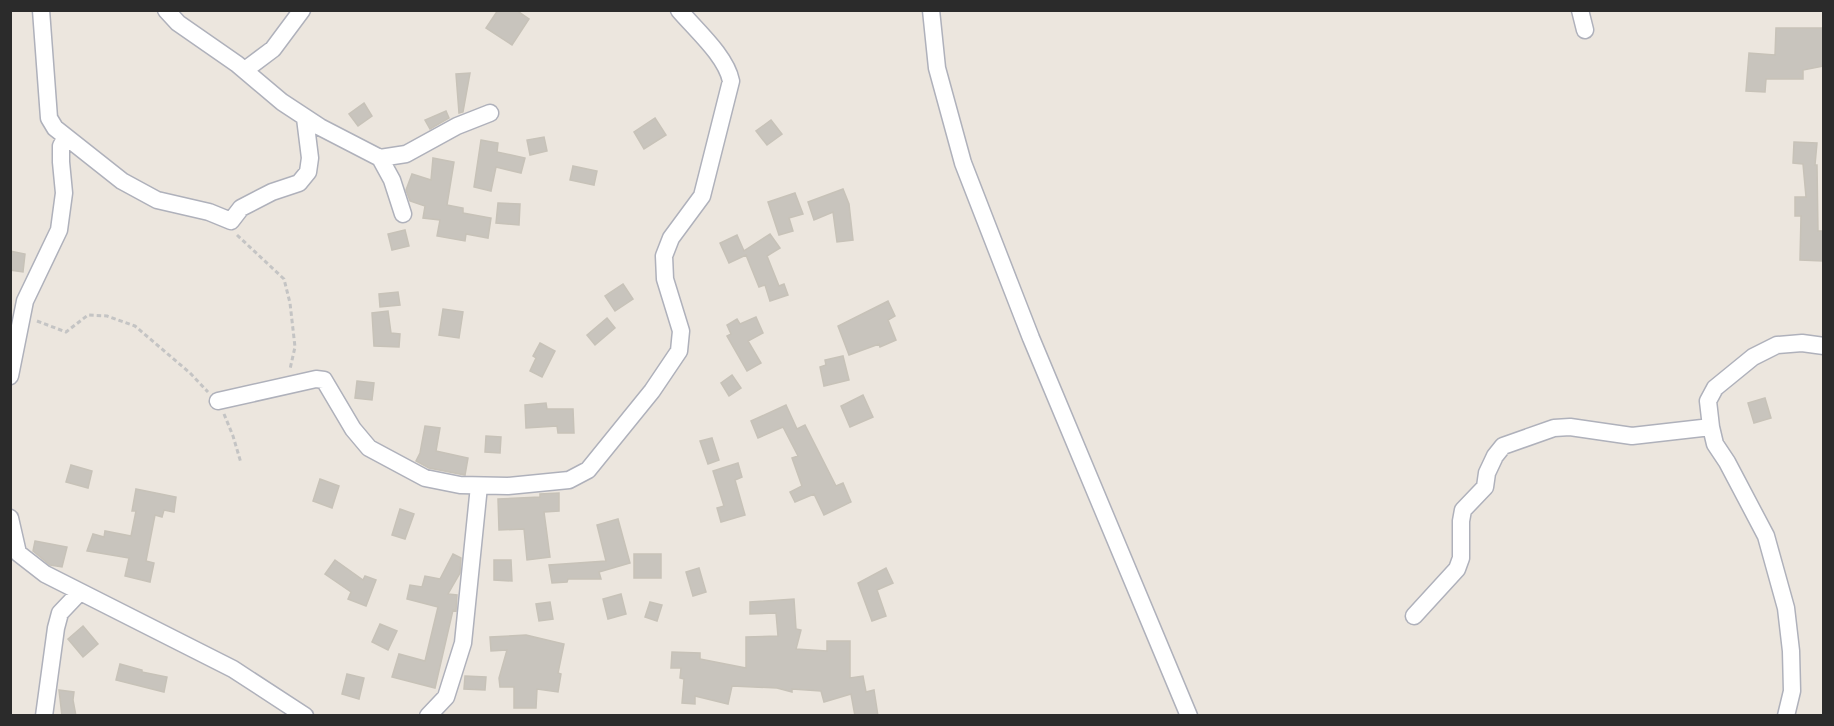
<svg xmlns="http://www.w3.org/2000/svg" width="1834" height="726" font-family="'DejaVu Sans',sans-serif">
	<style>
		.building { fill: #c8c4bd; stroke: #c7c2b8; stroke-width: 1.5 }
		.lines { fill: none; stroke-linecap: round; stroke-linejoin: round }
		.street-casing { stroke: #afb1bb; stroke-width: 19 }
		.path { stroke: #c4c4c4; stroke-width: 3; stroke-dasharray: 4.5 3; stroke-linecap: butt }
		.street { stroke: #fff; stroke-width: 16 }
	</style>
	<rect width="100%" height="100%" fill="#ece6de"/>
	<path class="building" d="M498 10H516L529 19 512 45 486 28Z
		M1776 28H1824V66L1803 70V79H1766L1765 92 1746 91 1749 53 1775 55Z
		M470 73 463 112 459 113 456 74Z
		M364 103 372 116 358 126 349 114Z
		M446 111 449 118 430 129 425 120Z
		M655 118 666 135 644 149 634 132Z
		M771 120 782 134 767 145 756 131Z
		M544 137 547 151 530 155 527 140Z
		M481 140 498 143 497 152 525 158 521 173 496 167 491 191 474 187Z
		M1794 142 1817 143 1815 165H1817L1818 231H1824L1823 261 1800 260 1801 216H1795V197H1806L1803 164 1793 163Z
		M433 158 454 162 447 205 463 208V213L491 218 488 238 466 234 465 241 437 236 440 220 423 218 425 206 410 201 406 190 412 174 431 180Z
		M573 166 597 171 594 185 570 180Z
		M843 189 849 204 853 240 837 242 833 212 814 220 808 202Z
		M795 193 803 214 789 218 793 231 779 235 768 202Z
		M498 203 520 204 519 225 496 223Z
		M405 230 409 246 392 250 388 234Z
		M770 234 780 248 767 256 779 286 784 284 788 295 770 301 765 285 759 287 746 255 729 263 720 243 737 235 744 251Z
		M10 251 25 254 23 272 10 270Z
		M623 284 633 299 615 311 605 296Z
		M398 292 400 305 380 307 379 294Z
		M888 301 895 316 888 320 896 340 880 347 879 344 849 355 838 326Z
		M443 309 463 312 459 338 439 335Z
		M388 311 391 333 400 334 399 347 374 346 372 313Z
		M756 317 763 333 748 341 761 363 747 371 727 336 731 334 727 325 737 319 740 324Z
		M607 318 615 328 595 345 587 335Z
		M540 343 555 351 542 377 530 371 536 358 533 356Z
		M843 356 849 380 824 386 820 367 826 365 825 360Z
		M732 375 741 388 729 396 721 383Z
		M357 381 374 383 372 400 355 398Z
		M863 395 873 417 850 427 841 406Z
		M1765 398 1771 418 1754 423 1748 403Z
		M546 403 547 409H573L574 433H558L557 426 526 428 525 405Z
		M786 405 797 429 805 425 836 486 843 483 851 502 824 515 814 494 795 502 790 492 802 486 792 458 798 456 783 427 758 438 751 421Z
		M425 426 440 428 436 451 468 458 465 475 429 468 416 461 420 453Z
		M486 436 501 437 500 453 485 452Z
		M712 438 719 460 708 464 700 441Z
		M738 463 742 477 735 480 745 515 721 522 717 508 724 506 713 471Z
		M71 465 92 471 88 488 66 482Z
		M320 479 339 486 332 508 313 501Z
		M136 489 176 497 174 512 164 510 162 517 155 515 146 561 154 563 150 582 125 576 129 558 87 551 93 534 104 537 105 531 131 536 136 511H132Z
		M559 493V511L544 512 550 557 527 560 524 529 499 530 498 499 540 497V494Z
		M400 509 414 514 405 539 392 535Z
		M618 519 630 563 599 572 601 579H568L567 582 552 583 549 565 606 561 597 525Z
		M35 541 67 547 62 567 50 565 33 551Z
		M453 554 461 558 460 573 448 594 457 595 456 611 453 610 435 688 392 677 399 654 425 661 438 607 407 599 410 585 422 587 425 576 440 579Z
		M634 554H661V578H634Z
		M335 560 363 580 365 576 376 580 366 606 348 599 351 592 325 574Z
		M494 560H511L512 581 494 580Z
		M699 568 706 592 693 596 686 572Z
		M886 568 893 583 877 590 886 616 872 621 858 583Z
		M621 594 626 614 608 619 603 599Z
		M794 599 796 629 801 630 796 649 827 651V641H850V678L863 676 866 692 874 690 878 716H855L851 694 824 702 821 691 792 689V692L777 688 732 686 728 704 695 696V704L682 703 684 679 680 678 681 668H671L672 652 700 653V659L746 668V637L778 636 776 613 750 614V602Z
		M550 602 553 619 539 621 536 604Z
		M650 602 662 605 657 621 645 617Z
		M380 624 397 631 388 650 372 642Z
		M83 626 98 644 83 657 68 639Z
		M526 635 564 644 558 673 561 674 558 692 537 689 536 708H514V687H500L499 678 507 650 491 651 490 637Z
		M120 664 142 670V672L167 677 164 692 116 680Z
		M347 674 364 678 359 699 342 694Z
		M465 676 486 677 485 690 464 689Z
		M59 690 74 692 73 700 76 716H62Z"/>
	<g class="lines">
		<g class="street-casing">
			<path id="street" d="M41 10 49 118 55 128 122 181 157 200 209 212 231 221 241 208 272 192 299 183 308 172 310 158 305 118
				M166 10 178 23 237 64 282 102 320 127 380 158 392 180 403 214
				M931 10 937 68 963 163 1031 338 1189 716
				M1580 10 1585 30
				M245 70 273 49 302 10
				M380 158 406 154 457 126 490 113
				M10 376 25 301 59 230 64 193 61 162V146L66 137
				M218 401 316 379 324 380 353 429 369 448 425 478 460 485 508 486 569 480 588 470 652 391 679 351 681 331 665 279 664 256 671 238 702 196 731 81C726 56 696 30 679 10
				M10 518 18 553 45 574 233 669 305 716
				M1414 616 1457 569 1461 558V521L1463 510 1485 487 1487 473 1495 456 1503 446 1554 428 1570 427 1632 436 1711 427
				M44 716 56 628 60 613 79 593
				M428 716 446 697 463 643 479 486
				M1786 716 1792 691 1791 651 1786 608 1766 536 1727 462 1715 444 1711 427 1708 401 1715 388 1753 357 1777 345 1802 343 1824 346"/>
		</g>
		<path class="path" d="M237 235 284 279 290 303 295 347 290 369
			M37 321 66 332 88 315 107 316 135 326 190 373 208 392
			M224 414 233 436 241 463"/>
		<use href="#street" class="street"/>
	</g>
	<rect width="1834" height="726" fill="none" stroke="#2b2b2b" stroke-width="24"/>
</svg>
